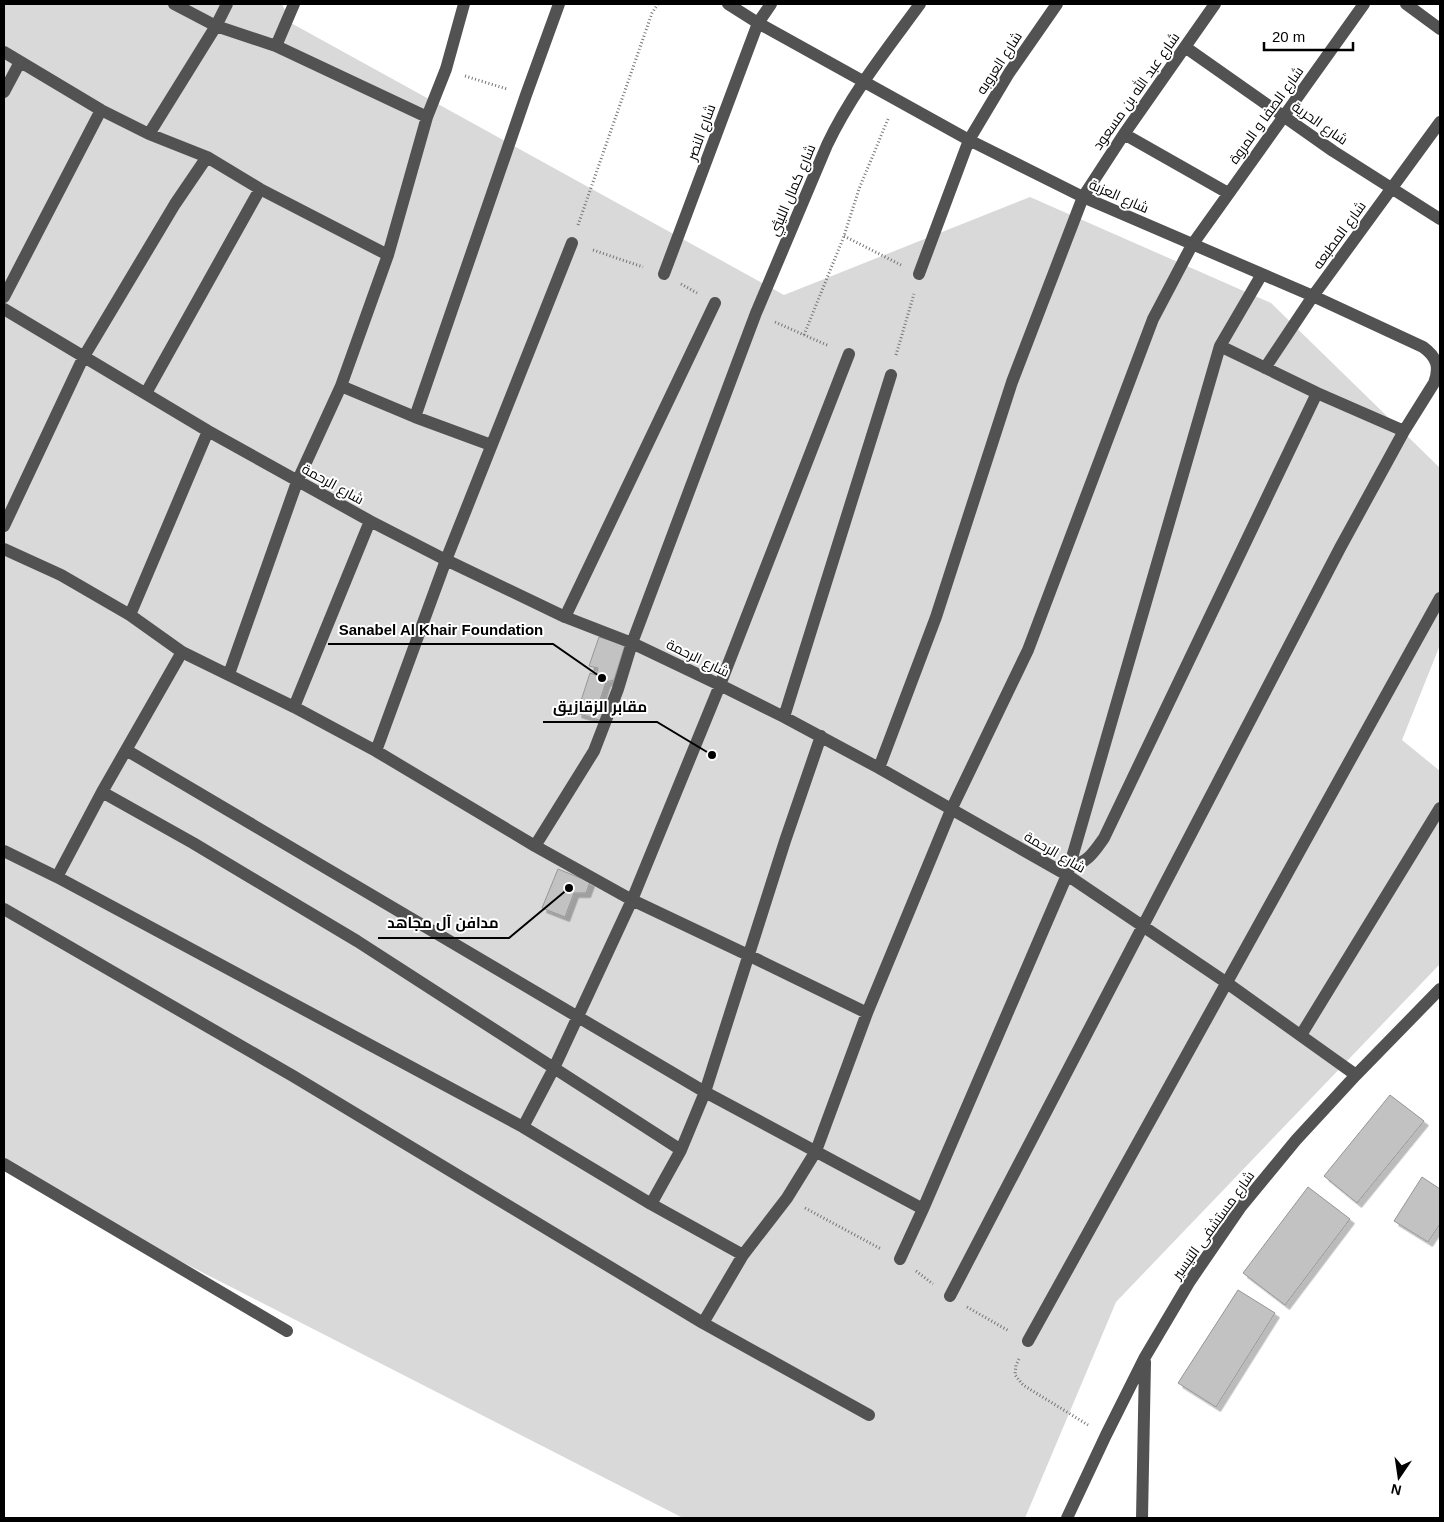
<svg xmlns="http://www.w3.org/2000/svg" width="1444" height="1522" font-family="Arial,Cairo,sans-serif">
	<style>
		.green { fill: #d9d9d9 }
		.building { fill: #c2c2c2; stroke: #969696; filter: url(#shadow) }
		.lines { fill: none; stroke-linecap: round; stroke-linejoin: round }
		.path { stroke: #747474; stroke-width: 3; stroke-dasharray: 1 2.5; stroke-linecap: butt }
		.minor { stroke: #525252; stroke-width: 12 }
		.labels { text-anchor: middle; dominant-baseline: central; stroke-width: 4; stroke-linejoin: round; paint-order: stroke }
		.street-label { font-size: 14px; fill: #000; stroke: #fff }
		.leader { fill: none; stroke: #000; stroke-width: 2 }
		.callout-dot { fill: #000; stroke: #fff; stroke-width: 2 }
		.callout-label { font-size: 15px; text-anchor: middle; font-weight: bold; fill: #000; stroke: #fff; stroke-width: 4; stroke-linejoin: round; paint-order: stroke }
	</style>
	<defs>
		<filter id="shadow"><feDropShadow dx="4.5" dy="4.5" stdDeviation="0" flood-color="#0004"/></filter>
	</defs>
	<rect width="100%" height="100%" fill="#fff"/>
	<path class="green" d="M4 4H282L291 23 784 295 1030 197 1271 303 1440 468V645L1402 740 1440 771V964L1116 1302 1025 1518H683L4 1171Z"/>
	<path class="building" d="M599 637 625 645 614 680 606 682 600 700 608 702 602 721 577 713 590 673 596 675 598 668 589 666Z
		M558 869 590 882 586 893H574L565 917 542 908Z
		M1390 1095 1424 1121 1357 1203 1324 1176Z
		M1422 1177 1440 1189V1224L1428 1242 1394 1221Z
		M1308 1187 1350 1219 1285 1305 1243 1273Z
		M1238 1290 1275 1313 1216 1407 1178 1383Z"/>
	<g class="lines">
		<path class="path" d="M465 76 507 89
			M578 225 652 13 658 4
			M844 236 901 265
			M593 250 643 267
			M681 284 697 293
			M775 322 829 346
			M804 335 844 236 859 189 888 119
			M896 355 914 294
			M805 1208 881 1249
			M916 1271 933 1284
			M967 1307 1009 1331
			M1019 1359 1016 1365 1015 1375 1023 1385 1088 1425"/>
		<path class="minor" d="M174 4 216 26 276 46 427 117
			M728 4 758 23 969 140 1083 197 1313 296 1423 347C1437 357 1440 367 1434 383L1404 431 1340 548 950 1296
			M1406 4 1440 29
			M276 46 294 4
			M1185 47 1333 151 1440 219
			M4 52 101 110 149 134 207 157 260 189 388 255
			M4 92 20 62
			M149 134 216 26 227 4
			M1124 134 1228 193
			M664 274 758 23 771 4
			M919 274 969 140 1009 73 1057 4
			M4 297 101 110
			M4 309 208 431 370 521 446 560 565 617 632 643 720 685 784 717 879 768 1067 875 1227 983 1356 1075
			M1220 346 1317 393 1404 431
			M1265 368 1313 296 1440 122
			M341 386 415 417 491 445
			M146 393 260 189
			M415 417 526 95 559 4
			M4 526 83 358 175 204 207 157
			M4 549 61 575 130 615 182 652 294 707 376 751 535 846 632 900 748 955 867 1013
			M130 615 208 431
			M565 617 715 303
			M229 674 297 482 341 386 388 255 427 117 446 69 464 4
			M294 707 370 521
			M784 717 891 375
			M126 750 705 1092 923 1209
			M376 751 446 560 572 243
			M879 768 936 617 1012 382 1083 197 1124 134 1215 4
			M102 792 193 843 357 941 681 1150
			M535 846 594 751 618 689 632 643 756 313 827 145C851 94 887 49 920 4
			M4 851 57 877 523 1127 651 1204 743 1255
			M1071 864C1086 866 1096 849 1104 838L1317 393
			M57 877 102 792 182 652
			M4 909 293 1076 703 1323 869 1415
			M1301 1035 1440 808
			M523 1127 554 1068 632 900 720 685 849 354
			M4 1164 287 1331
			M651 1204 681 1150 705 1092 785 841 821 736
			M900 1259 923 1209 1067 875 1220 346 1262 274
			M703 1323 743 1255 787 1198 816 1151 867 1013 951 810 1028 650 1153 319 1192 245 1364 4
			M1028 1341 1440 598
			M1067 1518 1106 1435 1145 1357 1190 1281 1240 1208 1296 1140 1356 1075 1440 989
			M1142 1518 1145 1362"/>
	</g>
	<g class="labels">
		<g class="street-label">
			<text transform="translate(999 63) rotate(-57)">شارع العروبه</text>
			<text transform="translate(1136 91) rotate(-55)">شارع عبد الله بن مسعود</text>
			<text transform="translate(1266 115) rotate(-54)">شارع الصفا و المروة</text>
			<text transform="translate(1320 123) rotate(35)">شارع الحرية</text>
			<text transform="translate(701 132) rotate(-70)">شارع النصر</text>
			<text transform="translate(792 190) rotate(-67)">شارع كمال الليثي</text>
			<text transform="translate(1119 196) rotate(24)">شارع العزبة</text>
			<text transform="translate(1339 235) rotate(-54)">شارع المطبعه</text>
			<text transform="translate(333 484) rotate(29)">شارع الرحمة</text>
			<text transform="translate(698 658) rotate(26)">شارع الرحمة</text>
			<text transform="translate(1055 852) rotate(30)">شارع الرحمة</text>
			<text transform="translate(1213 1225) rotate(-54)">شارع مستشفى التيسير</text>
		</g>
	</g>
	<path class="leader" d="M602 678L553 644H328M712 755L657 722H543M569 888L509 938H378"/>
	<g class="callout-dot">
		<circle cx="602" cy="678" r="5"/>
		<circle cx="712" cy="755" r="5"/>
		<circle cx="569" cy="888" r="5"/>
	</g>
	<g class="callout-label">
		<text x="441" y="635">Sanabel Al Khair Foundation</text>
		<text x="600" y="712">مقابر الزقازيق</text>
		<text x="443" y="928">مدافن آل مجاهد</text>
	</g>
	<rect width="1444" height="1522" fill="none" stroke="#000000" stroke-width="10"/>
	<g transform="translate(1399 1477) rotate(193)" stroke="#ffffff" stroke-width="4" paint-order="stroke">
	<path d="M0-4L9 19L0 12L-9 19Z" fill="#000000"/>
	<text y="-8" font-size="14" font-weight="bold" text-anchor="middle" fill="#000000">N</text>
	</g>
	<path d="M1264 42v8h89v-8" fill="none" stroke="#000000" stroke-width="2.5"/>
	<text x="1272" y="42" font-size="15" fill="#000000" stroke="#ffffff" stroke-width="4" paint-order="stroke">20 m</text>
</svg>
